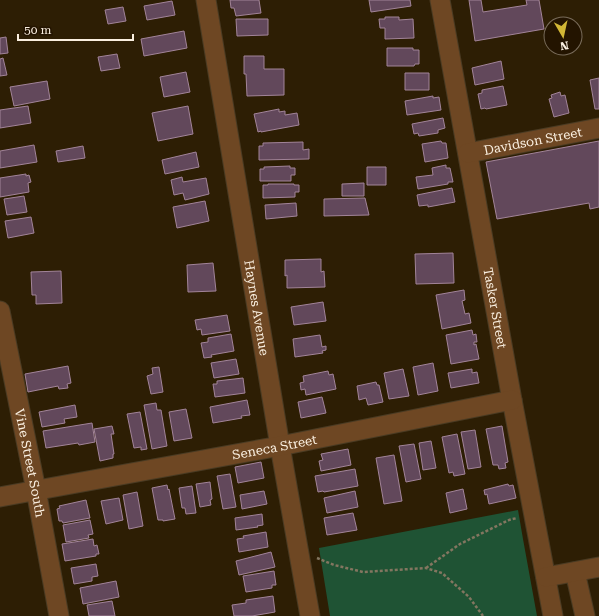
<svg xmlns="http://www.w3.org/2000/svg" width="599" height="616" font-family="'Roboto Serif',serif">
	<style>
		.green { fill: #1f5334 }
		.building { fill: #62485b; stroke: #a28499 }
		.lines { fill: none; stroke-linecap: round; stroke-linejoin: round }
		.minor-casing { stroke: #4a3b23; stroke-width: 21 }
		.path { stroke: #837660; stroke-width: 2.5; stroke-dasharray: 3 2; stroke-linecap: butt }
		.minor { stroke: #6e4723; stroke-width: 19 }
		.labels { text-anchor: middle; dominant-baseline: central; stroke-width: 3; stroke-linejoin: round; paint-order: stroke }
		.street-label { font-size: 13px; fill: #faefe0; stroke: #231400 }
	</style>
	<rect width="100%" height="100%" fill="#2d1e04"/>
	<path class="green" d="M518 510 523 539 537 616H330L319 548Z"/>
	<path class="building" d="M230 0H259L261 13 236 16 234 8H231Z
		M369 0H410L411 6 371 12Z
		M469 0H481L483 12 527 5 526 0H539L544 29 475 41Z
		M172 1 175 15 147 20 144 6Z
		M123 7 126 21 108 24 105 10Z
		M385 17H399V20L413 19 414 38 385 39V28H380L379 19H385Z
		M236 19H268V35L237 36Z
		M184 31 187 48 144 56 141 39Z
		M6 37 8 53 0 54V38Z
		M387 48H413V50H419V64H415L414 66H387Z
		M117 54 120 68 101 71 98 57Z
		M244 56H264V69H284V95L247 96 246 74H244Z
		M3 58 7 75 0 76V59Z
		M501 61 504 79 475 85 472 68Z
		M186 72 190 92 164 97 160 77Z
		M405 73H429V90H405Z
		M599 78V109H595L590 80Z
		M47 81 50 99 14 106 10 87Z
		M503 86 507 105 486 109 485 108 481 109 478 94 482 93V90Z
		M560 92 561 96 565 95 569 113 554 117 549 99 552 98 551 95Z
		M433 96V98L439 97 441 110 407 115 405 101Z
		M28 106 31 123 0 128V110Z
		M188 106 193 134 158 141 152 113Z
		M279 109V112L285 111V115L297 113 299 125 261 132V131L258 132 254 114Z
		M443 118 445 128 438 130V133L419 136 418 133 414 134 412 124Z
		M441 141 442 143H446L448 158 425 162 422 144Z
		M599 141V207L590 209 589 203 497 219 486 162Z
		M303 142V150L309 149V159L259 160V146H263V143Z
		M34 145 37 162 0 168V151Z
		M83 146 85 158 58 162 56 151Z
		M196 152 199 167 165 174 162 160Z
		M446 165V168H450L453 182H448V184L418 189 416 177 433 175 432 168Z
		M290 166V168H295V175H291V181H260V169H264V167Z
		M367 167H386V185H367Z
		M26 174V176L29 175 31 182 28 183 29 192 0 197V178Z
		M182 177 183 182 206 178 209 194 185 200 183 193 174 195 171 180Z
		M364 183V196H342V184Z
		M268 184H294V185H299V192H295V197L263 198V185H268Z
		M452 188 455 202 428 207V205L419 206 417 195Z
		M24 196 27 212 7 215 4 199Z
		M365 198 369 215 324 216V199Z
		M205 201 209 221 177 228 173 207Z
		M296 203 297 216 266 219 265 205Z
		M31 217 34 233 8 238 5 221Z
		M453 253 454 283 416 284 415 254Z
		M321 259V272L324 271 325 287 287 288V275L285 276V260Z
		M213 263 216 291 188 292 187 265Z
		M61 271 62 303 36 304V295H32L31 272Z
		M464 290 465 300 462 301 465 314 469 313 471 323 442 329 436 295Z
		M323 302 326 321 294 325 291 307Z
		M227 315 230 331 202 335 201 329 197 330 195 320Z
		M472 330 473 335 476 334 477 342H474V345L476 344 479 359 451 364 446 335Z
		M231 334 234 351 211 355 212 357 204 358 201 343 208 342V338Z
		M320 335 322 347 326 346V350L322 351 323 353 295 357 293 339Z
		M236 359 239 374 214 378 211 363Z
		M433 363 438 391 418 395 413 367Z
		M68 366 71 383 67 384 68 388 59 389 58 386 28 392 25 374Z
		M159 367 163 392 151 394 147 376 153 374 152 368Z
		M403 369 409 396 389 399 384 373Z
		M472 369V373L477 372 479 383 451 388 448 373Z
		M328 371 329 375 333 374 336 389 306 395 305 389 301 390 300 383 304 382 303 376Z
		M243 378 245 393 215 397 213 384H217V381Z
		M376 382 377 385H379L383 402 368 405 366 398 359 400 357 386Z
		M322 397 326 413 301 418 298 402Z
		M247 400 250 415 241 416 242 418 213 423 210 407Z
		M156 403 157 410H161L167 446 152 449 144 405Z
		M75 405 77 417 64 419 65 423 42 427 39 412Z
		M186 409 192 438 174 441 169 412Z
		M140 412 147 449 141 450V447L134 448 127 414Z
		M92 423 95 442 79 445 78 443 46 448 43 431Z
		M112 426 114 434H111L114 454H113V458L100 461 94 429Z
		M502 426 508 462 505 463 506 468 499 469 498 465H493L486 429Z
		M475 430 481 467 468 469 461 432Z
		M457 434 465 474 454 476 453 472 449 473 442 437Z
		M431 441 436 468 423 470 419 443Z
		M414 444 421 479 406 482 399 446Z
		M348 449 351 465 321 471 319 461 323 460 321 454Z
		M394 455 402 501 384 504 376 458Z
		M261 462 264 478 238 483 235 467Z
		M355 469 358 486 324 492 323 491 318 492 315 476Z
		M230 474 236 507 223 509 217 476Z
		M210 482 212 499 210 500 211 505 200 507 196 484Z
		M508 484 509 486 513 485 516 498 489 504 487 494 485 495 484 490Z
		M167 485 168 490 169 489 175 519 163 521V520H158L152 488Z
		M192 486 196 513 186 514 185 508H182L179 488Z
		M463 489 467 509 450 513 446 493Z
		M264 491 267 504 242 509 240 495Z
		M355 491 358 507 327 513 324 498Z
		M137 492 143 526 129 529 123 495Z
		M119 498 123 520 106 524 101 501Z
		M86 500 90 518 63 523 62 521H59L57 509 60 508 59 506Z
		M353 513 357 530 327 535 324 518Z
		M262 514 263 525 257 526 258 527 236 530 235 518Z
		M90 520 93 534 88 535 89 538 66 542 63 525Z
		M266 532 268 547 239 552 237 539 244 538 243 536Z
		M93 539 94 546 97 545 99 554H96V556L65 561 62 544Z
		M271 552 275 567 239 575 236 561Z
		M96 564 98 576 92 577V581L74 584 71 568Z
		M274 571 276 585H272V588L246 592 243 576Z
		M116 581 119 597 83 604 80 588Z
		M273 596 275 612 252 616H234L232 605 246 603V600Z
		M112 601 115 616H89L87 605Z"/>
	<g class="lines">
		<g class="minor-casing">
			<g id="minor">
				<path id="s1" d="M206 0 280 446 310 616"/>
				<path id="s2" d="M440 0 512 400 553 616"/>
				<path id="s3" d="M468 153 599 128"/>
				<path id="s4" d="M0 311 36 490 59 616"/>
				<path id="s5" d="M0 497 280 446 512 400"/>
				<path d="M575 572 585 616"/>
				<path d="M546 577 599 567"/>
			</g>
		</g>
		<path class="path" d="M317 558 334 565 363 572 426 568 442 573 469 597 483 616
			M426 568 460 544 509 520 517 518"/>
		<use href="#minor" class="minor"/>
	</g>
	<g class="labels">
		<g class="street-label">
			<text stroke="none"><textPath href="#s3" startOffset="66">Davidson Street</textPath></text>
			<text stroke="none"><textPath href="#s1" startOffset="312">Haynes Avenue</textPath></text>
			<text stroke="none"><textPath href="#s2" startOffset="313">Tasker Street</textPath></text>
			<text stroke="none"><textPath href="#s5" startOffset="279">Seneca Street</textPath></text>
			<text stroke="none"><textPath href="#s4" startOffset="155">Vine Street South</textPath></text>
		</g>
	</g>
	<g transform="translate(563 36) rotate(171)"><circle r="19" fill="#231400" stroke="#796c5a"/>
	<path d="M0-3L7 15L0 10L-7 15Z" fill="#d2b735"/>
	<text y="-6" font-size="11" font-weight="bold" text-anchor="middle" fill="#faefe0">N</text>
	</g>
	<path d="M18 34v6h115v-6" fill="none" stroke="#faefe0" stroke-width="2"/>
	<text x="24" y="34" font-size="12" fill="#faefe0" stroke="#231400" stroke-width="3" paint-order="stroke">50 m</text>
</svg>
